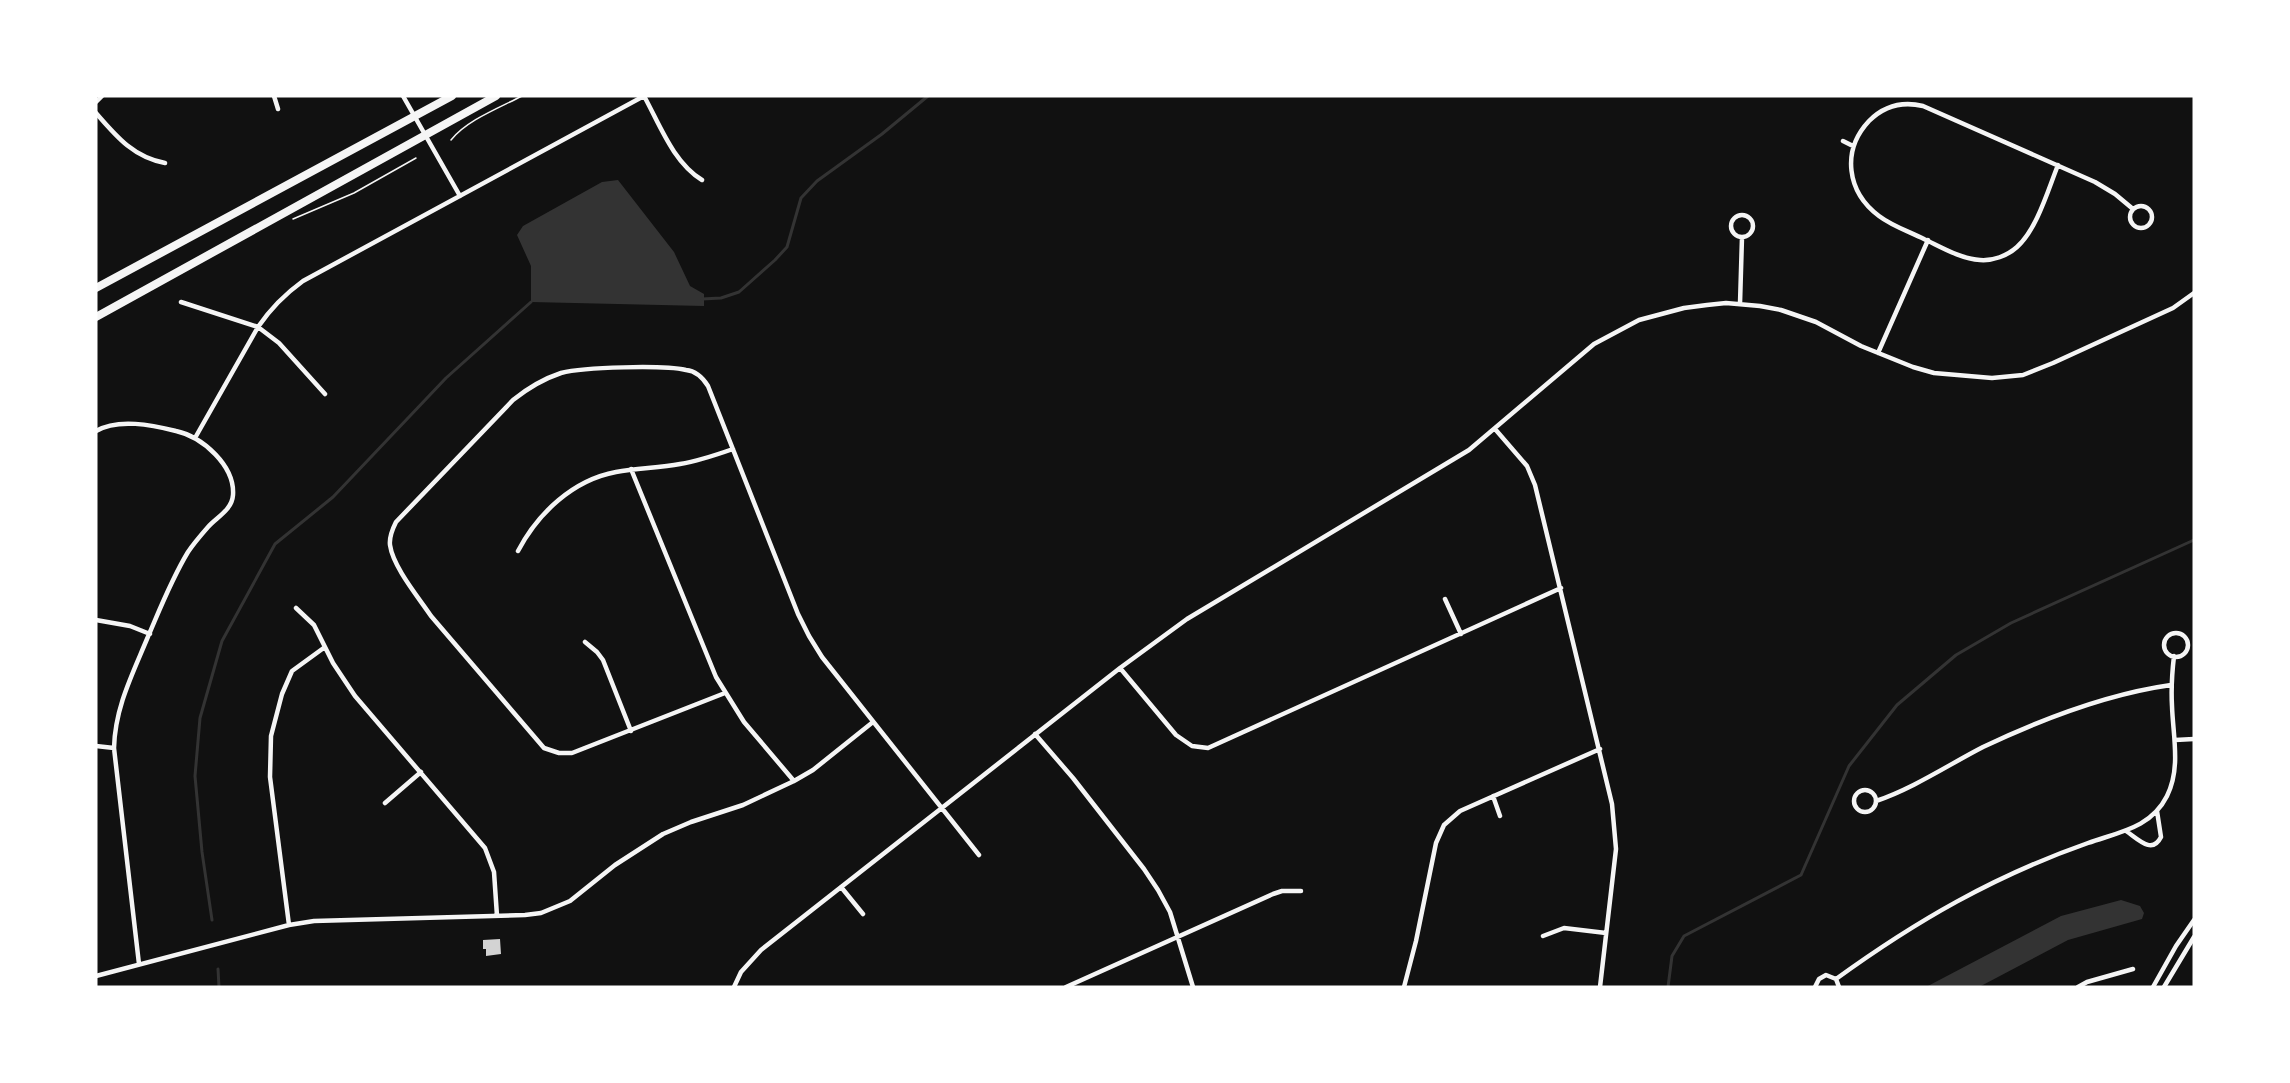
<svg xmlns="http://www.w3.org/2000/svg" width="2290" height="1083" font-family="'Sofia Sans Condensed',sans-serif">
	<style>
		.water { fill: #333 }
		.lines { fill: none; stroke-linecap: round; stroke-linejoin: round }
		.stream { stroke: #333; stroke-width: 3 }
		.building { fill: #d3d3d3 }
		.path { stroke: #f5f5f5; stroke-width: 1.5 }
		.minor { stroke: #f5f5f5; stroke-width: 4.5 }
		.trunk { stroke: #f5f5f5; stroke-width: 8 }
	</style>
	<rect width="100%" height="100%" fill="#111"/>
	<path class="water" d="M618 180 674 252 690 286 704 294V306L531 302V266L517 235 523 226 602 182Z
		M2121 900 2140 906 2144 913 2142 919 2068 940 1979 987H1926L2061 916Z"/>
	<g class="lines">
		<path class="stream" d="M702 299 721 298 739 292 775 260 787 247 801 198 817 181 882 134 928 96
			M212 920 202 852 195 776 200 718 222 641 275 544 333 497 446 378 531 302
			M218 969 219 987
			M1668 987 1672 956 1684 936 1801 875 1849 766 1897 705 1956 655 2011 623 2194 540"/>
	</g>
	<path class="building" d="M500 939 501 954 486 956V949H483V940Z"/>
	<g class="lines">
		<path class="path" d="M451 140C467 120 499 108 522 96
			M293 219 354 193 416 158"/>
		<path class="minor" d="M274 96 278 109
			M403 96 460 196
			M644 96C660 125 673 162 702 180
			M96 102 102 96
			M96 113C116 136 133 157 165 163
			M1843 141 1853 146
			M2058 165C2048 190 2037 229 2017 247 2007 256 1993 261 1980 260 1961 259 1941 247 1924 239 1910 232 1892 226 1879 216 1847 192 1841 151 1869 121 1884 106 1902 101 1923 106L2095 182 2115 194 2133 209
			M2130 217a11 11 0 1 1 22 0a11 11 0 1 1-22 0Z
			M1731 226a11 11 0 1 1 22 0a11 11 0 1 1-22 0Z
			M181 302 258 327 279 343 325 394
			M1740 304 1742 237
			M1878 353 1928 240
			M1495 429 1527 466 1535 485 1612 804 1616 849 1600 987
			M96 431C118 418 152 425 176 431 203 437 235 466 233 495 232 510 217 517 208 527 201 535 194 543 188 552 171 580 160 609 147 639 132 675 115 708 114 748L139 964
			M195 438 258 327C271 308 285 294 303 281L644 96
			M631 469 716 677 744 722 794 781
			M518 551C538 513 573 480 616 472 637 468 659 468 680 464 698 461 716 455 733 449
			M1445 599 1461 634
			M296 608 314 625 333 663 355 696 485 848 494 872 497 916
			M96 620 130 626 150 634
			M2164 645a12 12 0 1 1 24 0a12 12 0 1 1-24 0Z
			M585 642 597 652 603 660 631 731
			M1120 668 1176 735 1192 746 1208 748 1561 588
			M725 693 572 753H559L544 748 431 616C419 598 393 567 390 545 389 537 392 530 396 522L513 400C528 388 543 379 561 373 584 367 663 365 686 370 696 371 703 378 708 386L798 614 809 636 822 657 979 855
			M1035 734 1073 778 1144 869 1158 890 1170 912 1193 987
			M2175 740 2194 739
			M96 746 114 748
			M1854 801a11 11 0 1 1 22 0a11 11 0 1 1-22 0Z
			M1493 796 1500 816
			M1876 801C1914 788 1948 765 1983 747 2042 719 2107 694 2171 685
			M385 803 421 772
			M2126 831C2138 839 2152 855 2161 837L2157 811
			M841 887 863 914
			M289 925 270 777 271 736 282 694 292 671 325 647
			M1543 936 1564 928 1606 933
			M96 976 289 925 314 921 525 915 541 913 570 901 615 865 663 834 691 822 743 805 794 781 813 770 873 722
			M1836 979C1916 921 1994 876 2088 843 2119 832 2151 828 2167 796 2181 768 2173 736 2172 706 2171 689 2172 673 2174 656
			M734 987 741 972 761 950 1120 668 1187 619 1469 450 1594 344 1639 320 1684 308 1707 305 1726 303 1760 306 1781 310 1816 322 1861 346 1913 367 1934 373 1992 378 2023 375 2053 363 2173 308 2194 293
			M1066 987 1273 894 1282 891H1301
			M1404 987 1416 941 1436 843 1444 825 1460 811 1600 749
			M1815 987 1819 979 1826 975 1836 979 1839 987
			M2078 987 2087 982 2133 969
			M2153 987 2176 946 2194 920
			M2164 987 2194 937"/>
		<path class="trunk" d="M96 288 452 96
			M96 317 496 96"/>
	</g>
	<rect width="2290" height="1083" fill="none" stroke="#ffffff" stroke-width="195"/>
</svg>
